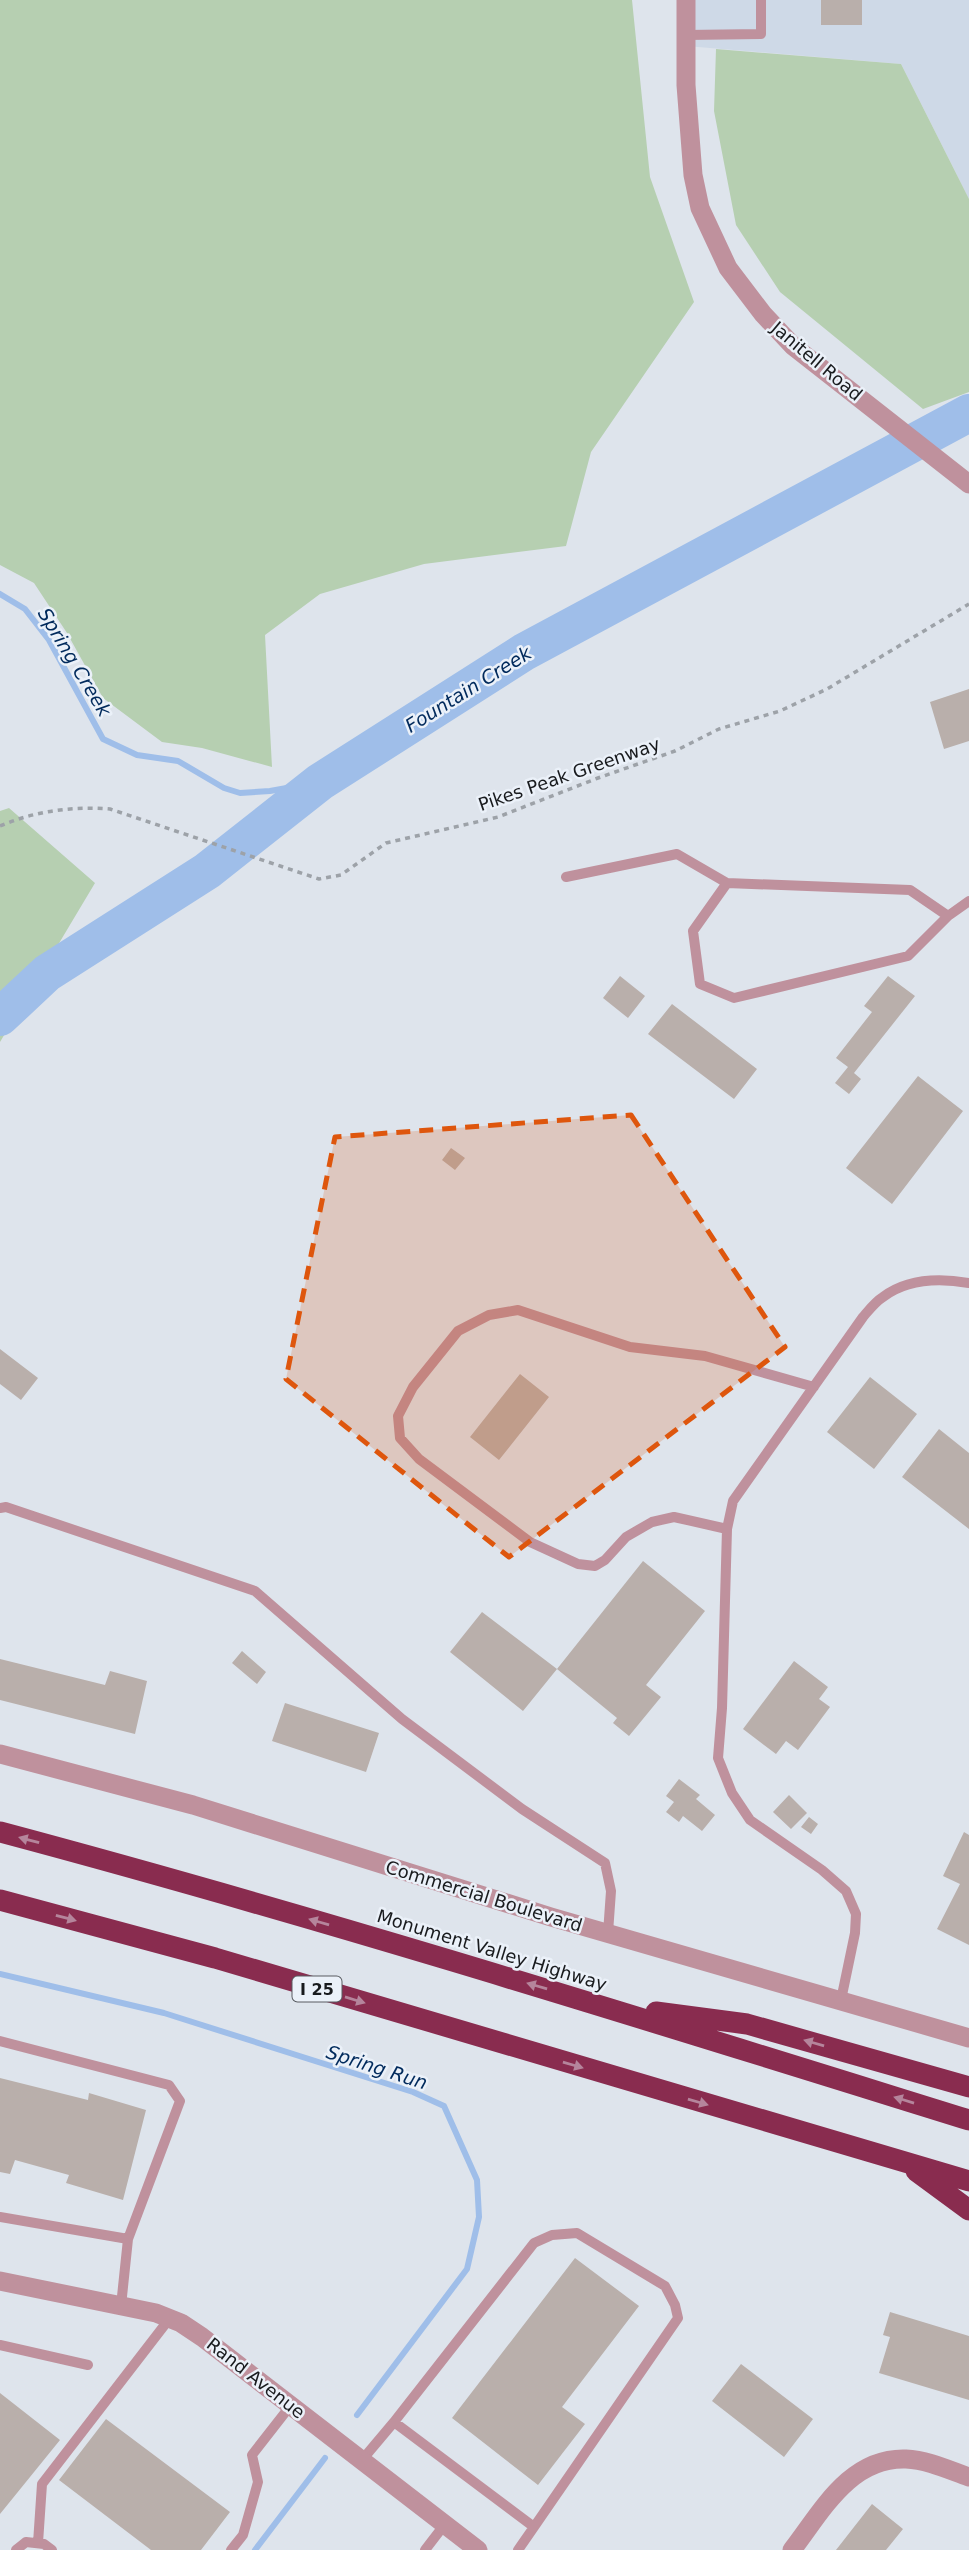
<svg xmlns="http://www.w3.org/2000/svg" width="969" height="2550" font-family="'DejaVu Sans',sans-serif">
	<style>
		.built { fill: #ced9e7 }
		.green { fill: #b6cfb1 }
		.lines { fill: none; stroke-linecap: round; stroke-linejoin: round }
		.stream { stroke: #9fbee9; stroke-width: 6 }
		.river { stroke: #9fbee9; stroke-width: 38 }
		.building { fill: #b9afab }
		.path { stroke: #9da2a8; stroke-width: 3.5; stroke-dasharray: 5 5; stroke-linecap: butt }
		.service { stroke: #bf919d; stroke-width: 10 }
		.minor { stroke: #bf919d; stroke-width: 19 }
		.tertiary { stroke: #bf919d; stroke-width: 19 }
		.motorway { stroke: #892c4f; stroke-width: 21 }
		.oneway { fill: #b5859c }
		.marked { fill: #de560d; fill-opacity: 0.2; stroke: #de560d; stroke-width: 5; stroke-dasharray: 14 9; stroke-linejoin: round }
		.labels { text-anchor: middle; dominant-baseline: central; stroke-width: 5; stroke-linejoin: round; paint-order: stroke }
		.shield { fill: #ebf1f9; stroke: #585b60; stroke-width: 2 }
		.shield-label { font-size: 16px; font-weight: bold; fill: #191b1e }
		.street-label { font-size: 18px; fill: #191b1e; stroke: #ebf1f9 }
		.water-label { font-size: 19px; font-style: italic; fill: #012a5c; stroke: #ebf1f9 }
	</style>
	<rect width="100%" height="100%" fill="#dee4ec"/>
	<path class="built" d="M686 0H969V199L901 64 686 46Z"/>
	<path class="green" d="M0 0H632L650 177 694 302 591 452 566 546 424 564 320 594 265 635 272 767 202 748 162 742 103 698 67 633 34 583 0 565Z
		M716 49 901 64 969 199V392L923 409 780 292 736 225 714 111Z
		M9 808 95 883 0 1042V811Z"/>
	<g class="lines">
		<path class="stream" d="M0 594 25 609 49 640 103 739 137 755 178 761 224 788 240 793 270 791 320 782
			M0 1974 164 2013 413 2092 444 2106 477 2180 479 2217 467 2269 357 2415
			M255 2550 325 2458"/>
		<path class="river" d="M0 1017 47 973 207 871 320 782 524 652 969 413"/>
	</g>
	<path class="building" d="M821 0H862V25H821Z
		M969 689V741L944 749 930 702Z
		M620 976 645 996 628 1018 603 998Z
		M888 976 915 996 854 1073 861 1079 849 1094 835 1083 848 1067 836 1058 872 1012 864 1006Z
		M672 1004 757 1069 734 1099 648 1034Z
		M918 1076 963 1111 892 1204 846 1168Z
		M451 1148 465 1158 455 1170 442 1160Z
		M0 1349 38 1378 21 1400 0 1384Z
		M520 1374 549 1397 499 1460 470 1437Z
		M870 1377 917 1414 874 1469 827 1432Z
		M939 1429 969 1453V1529L902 1477Z
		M643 1561 705 1611 646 1685 661 1697 629 1736 613 1723 617 1718 557 1669 523 1711 450 1652 482 1612 557 1669Z
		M242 1651 266 1672 257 1684 232 1663Z
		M0 1659 105 1685 110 1671 147 1681 135 1734 0 1700Z
		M794 1661 828 1687 819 1699 830 1707 798 1750 786 1741 776 1754 743 1729Z
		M285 1703 379 1733 366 1772 272 1741Z
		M679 1779 700 1795 696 1799 715 1815 702 1831 683 1816 679 1822 666 1812 674 1802 666 1796Z
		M789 1795 807 1813 791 1829 773 1812Z
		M809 1817 818 1824 811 1834 801 1827Z
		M964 1832 969 1835V1945L937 1929 960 1884 943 1876Z
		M0 2078 88 2100 89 2093 146 2110 123 2200 66 2183 69 2175 15 2160 10 2174 0 2172Z
		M575 2258 639 2306 562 2407 585 2424 538 2485 452 2418Z
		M890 2312 969 2336V2400L879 2373 890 2337 883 2335Z
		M741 2364 813 2419 784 2457 712 2401Z
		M0 2393 60 2440 0 2514Z
		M106 2419 230 2512 201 2550H151L59 2480Z
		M872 2504 903 2529 886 2550H836Z"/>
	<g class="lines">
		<path class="path" d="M0 826C35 811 73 806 110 809L319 879 341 875 386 843 498 817 598 778 675 751 719 729 780 711 827 689 969 604"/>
		<path class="service" d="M686 35 761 34V0
			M566 877 677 854 727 883
			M948 916 910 890 727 883 693 931 700 984 734 998 908 956 948 916 969 901
			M0 1508 6 1507 255 1591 402 1719 522 1809 605 1863 611 1891 608 1933
			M727 1529 674 1517 652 1522 626 1537 605 1560 595 1566 578 1564 530 1542 419 1459 400 1438 398 1416 413 1387 458 1331 489 1315 518 1310 630 1347 705 1356 814 1387
			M841 2000 855 1933 856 1914 846 1891 822 1870 750 1820 732 1793 718 1758 722 1708 727 1529 733 1501 863 1317C869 1310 875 1302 883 1297 908 1278 940 1278 969 1283
			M0 2041 169 2085 180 2101 128 2239 121 2306
			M0 2217 128 2239
			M0 2345 88 2365
			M394 2422 534 2243 552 2235 577 2233 665 2286 675 2305 678 2318 534 2527
			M362 2460 394 2422 534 2527 518 2550
			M38 2543 42 2484 170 2318
			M16 2550 26 2542 44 2544 52 2550
			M231 2550 243 2535 258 2482 252 2455 291 2405
			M425 2550 445 2524"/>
		<path class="minor" d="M0 1754 193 1805 551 1917 969 2038
			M0 2281 156 2313 181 2323 202 2337 478 2550
			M792 2550C822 2511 850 2457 906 2459 928 2460 949 2470 969 2477"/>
		<path class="tertiary" d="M686 0V85L693 175 700 208 728 268 763 314 793 346 969 484"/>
		<path class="motorway" d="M0 1832C326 1919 647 2020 969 2120
			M0 1900 215 1958 969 2181
			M656 2012 747 2024 969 2087
			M916 2171 969 2210"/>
	</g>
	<defs><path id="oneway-solid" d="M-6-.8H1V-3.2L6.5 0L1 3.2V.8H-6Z" transform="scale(1.75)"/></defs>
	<g class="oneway">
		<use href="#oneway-solid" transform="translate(29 1840) rotate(-165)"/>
		<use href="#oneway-solid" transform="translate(66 1918) rotate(15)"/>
		<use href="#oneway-solid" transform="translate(319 1922) rotate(-164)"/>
		<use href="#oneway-solid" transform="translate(537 1986) rotate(-164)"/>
		<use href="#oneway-solid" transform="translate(355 2000) rotate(17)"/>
		<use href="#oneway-solid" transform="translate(814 2043) rotate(-164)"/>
		<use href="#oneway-solid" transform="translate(573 2065) rotate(16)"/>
		<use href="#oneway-solid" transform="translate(904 2100) rotate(-163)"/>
		<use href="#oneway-solid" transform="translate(698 2102) rotate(16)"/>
	</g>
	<path class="marked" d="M631 1115 785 1347 509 1557 286 1379 335 1137Z"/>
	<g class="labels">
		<rect class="shield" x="292.5" y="1976.5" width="49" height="25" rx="5"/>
		<g class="shield-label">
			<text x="317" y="1989">I 25</text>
		</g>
		<g class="street-label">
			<text transform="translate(817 361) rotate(40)">Janitell Road</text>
			<text transform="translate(569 774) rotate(-19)">Pikes Peak Greenway</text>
			<text transform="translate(484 1896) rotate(17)">Commercial Boulevard</text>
			<text transform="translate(492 1950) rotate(17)">Monument Valley Highway</text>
			<text transform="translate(256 2378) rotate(38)">Rand Avenue</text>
		</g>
		<g class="water-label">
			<text transform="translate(75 662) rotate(59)">Spring Creek</text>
			<text transform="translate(468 689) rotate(-32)">Fountain Creek</text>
			<text transform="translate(377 2067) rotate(18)">Spring Run</text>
		</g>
	</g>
</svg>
